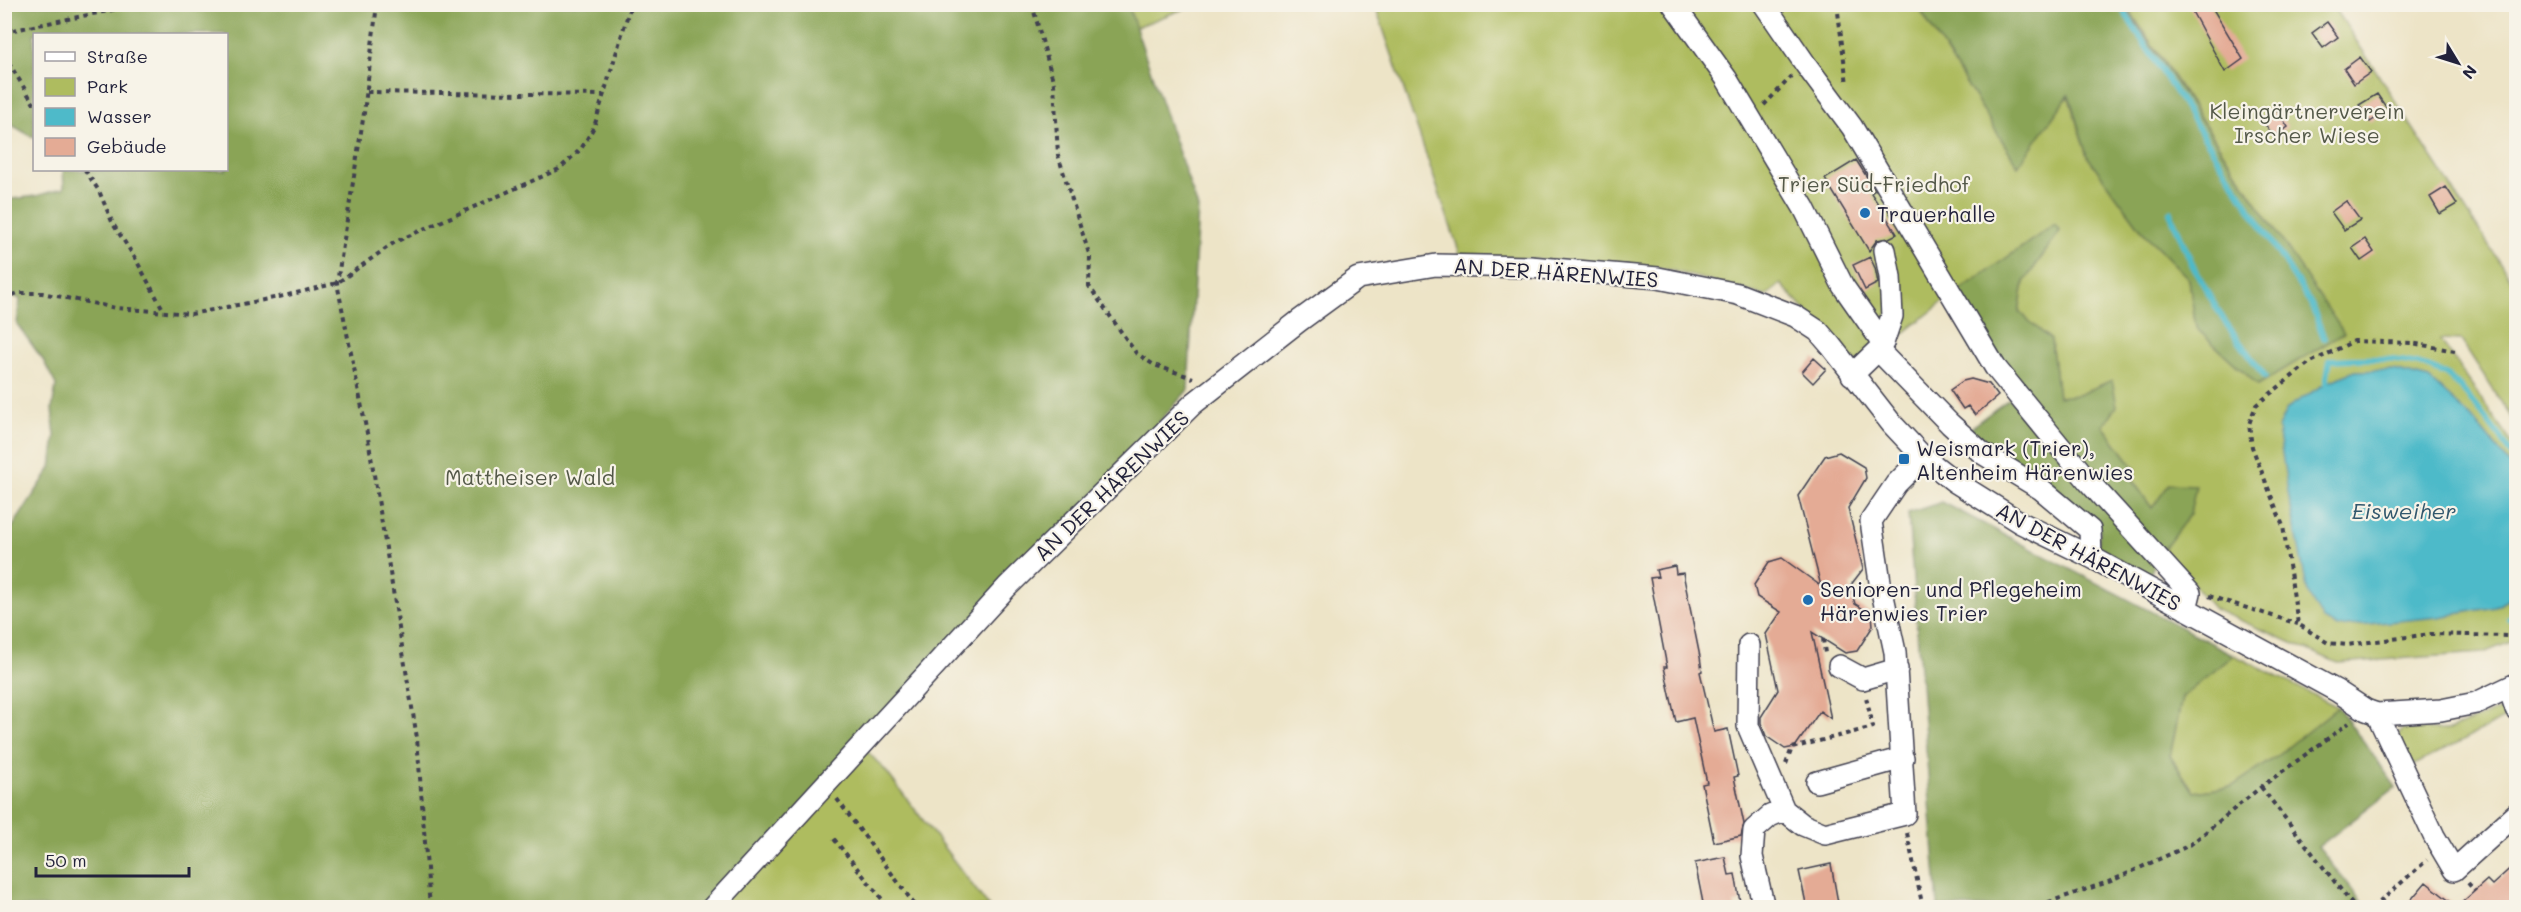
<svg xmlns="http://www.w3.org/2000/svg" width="2521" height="912" font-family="Mali,sans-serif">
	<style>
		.green { fill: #aebc5f; stroke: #686f4d; stroke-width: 1.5 }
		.forest { fill: #8aa456; stroke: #566348; stroke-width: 1.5 }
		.water { fill: #4ebac9; stroke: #386e82; stroke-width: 1.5 }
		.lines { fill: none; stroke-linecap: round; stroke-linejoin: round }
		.stream { stroke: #4ebac9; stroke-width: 6 }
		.building { fill: #e4ab95 }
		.minor-casing { stroke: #403f50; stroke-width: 24 }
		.path { stroke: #403f50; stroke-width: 4; stroke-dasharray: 4.5 4.5; stroke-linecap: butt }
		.minor { stroke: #fff; stroke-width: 21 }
		.poi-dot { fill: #1f6fb2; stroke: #f7f3e8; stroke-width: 2 }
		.labels { text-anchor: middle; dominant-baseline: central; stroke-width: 4.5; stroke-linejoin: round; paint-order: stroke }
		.park-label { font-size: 21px; fill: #535848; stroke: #f7f3e8 }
		.poi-label { font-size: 21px; fill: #22223b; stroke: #f7f3e8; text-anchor: start }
		.street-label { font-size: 21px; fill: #22223b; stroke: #f7f3e8 }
		.water-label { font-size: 22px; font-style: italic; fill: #31576d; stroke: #f7f3e8 }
	</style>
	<rect width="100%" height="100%" fill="#f7f3e8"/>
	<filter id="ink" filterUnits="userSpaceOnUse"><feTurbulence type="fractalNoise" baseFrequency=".0167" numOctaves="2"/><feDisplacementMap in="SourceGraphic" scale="12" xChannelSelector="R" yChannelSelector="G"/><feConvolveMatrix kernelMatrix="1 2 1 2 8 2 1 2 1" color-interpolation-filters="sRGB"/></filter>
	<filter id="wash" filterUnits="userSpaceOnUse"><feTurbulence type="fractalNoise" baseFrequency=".008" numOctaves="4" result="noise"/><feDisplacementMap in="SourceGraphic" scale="24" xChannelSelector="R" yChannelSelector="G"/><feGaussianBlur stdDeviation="1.35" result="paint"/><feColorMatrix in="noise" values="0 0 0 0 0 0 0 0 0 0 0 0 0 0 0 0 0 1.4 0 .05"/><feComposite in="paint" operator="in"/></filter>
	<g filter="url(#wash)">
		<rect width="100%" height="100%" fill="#ede4c7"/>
		<path class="green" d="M1128 4 1194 5 1134 28Z
			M1375 5H1917L2018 166 2068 95 2087 156 2143 232 2189 279 2196 328 2258 385 2343 333 2126 5H2333L2516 287V425L2461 340 2440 339 2516 449V640L2483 653 2338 663 2214 609 2189 579 2162 552 2152 508 2129 475 2136 470 2103 426 2111 381 2078 395 2058 398 2051 340 2019 313 2024 282 2060 231 1952 295 1891 343 1854 363 1781 284 1766 296 1666 269 1460 254Z
			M2234 655 2338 707 2277 756 2231 787 2194 792 2170 756 2182 697Z
			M2511 705 2515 713 2407 769 2398 736 2403 729 2449 730Z
			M865 749 885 770 989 907 714 908Z"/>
		<path class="forest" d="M5 5H1128L1198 208 1188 390 865 749 714 907H5L4 540 51 468 55 436 52 409 56 385 43 360 17 324 20 299 5 293V200L36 196 64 188 63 170H226V34H34V138L10 124H5Z
			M1917 5H2124L2344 333 2258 385 2196 328 2189 279 2143 232 2087 156 2069 95 2018 166Z
			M2055 224 2060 231 2024 282 2019 312 2051 340 2058 397 2078 395 2112 380 2117 406 2103 426 2136 470 2129 476 2152 508 2169 484 2196 485 2190 514 2162 552 2028 402 1956 293Z
			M2010 398 2155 563 2148 580 2097 555 2100 529 1966 431Z
			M1942 502 2234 655 2182 697 2170 756 2194 792 2231 787 2277 756 2338 707 2396 787 2318 847 2363 904 2369 907H1936L1938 906 1908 513Z"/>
		<path class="water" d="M2394 370 2429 379 2473 419 2509 463 2516 478V594L2496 607 2439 617 2338 627 2323 620 2308 593 2289 498 2278 428 2287 408 2326 383 2355 371Z"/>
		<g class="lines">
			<path class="stream" d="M2119 4 2311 304 2324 338
				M2170 212 2193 266 2223 319 2265 377
				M2326 383 2330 360C2368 358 2408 356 2443 373 2461 382 2503 441 2516 460
				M2509 619 2516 613"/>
		</g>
		<g id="blocks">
			<path class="building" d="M2188 4H2210L2243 59 2225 72Z
				M2327 22 2338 37 2323 48 2312 33Z
				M2360 57 2371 72 2354 84 2344 69Z
				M2377 94 2388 110 2370 122 2359 105Z
				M2277 110 2288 127 2274 137 2262 120Z
				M1856 160 1875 190 1871 193 1897 234 1889 238 1877 240 1869 251 1825 179Z
				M2446 187 2457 204 2440 214 2430 197Z
				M2346 201 2360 220 2344 230 2331 212Z
				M2365 239 2374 252 2361 261 2352 248Z
				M1870 257 1875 268 1878 283 1865 290 1853 265Z
				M1814 358 1826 369 1813 383 1802 372Z
				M1971 379 1989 384 1998 396 1975 415 1968 406 1963 409 1950 390 1963 381Z
				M1839 452 1864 467 1866 478 1848 508 1863 569 1850 586 1855 604 1872 614 1873 626 1857 651 1845 653 1812 632 1831 719 1820 711 1795 747 1785 749 1766 736 1761 723V717L1778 690 1766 634 1781 612 1757 597 1754 585 1769 562 1782 558 1821 586 1798 496 1825 456Z
				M1675 566 1676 574 1683 573 1700 657 1702 671 1700 672 1714 732 1728 729 1738 776 1734 777 1744 824 1741 836 1714 842 1702 784 1707 783 1693 718 1676 722 1664 667H1667L1650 578 1658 577 1656 570Z
				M1725 857 1729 875 1735 874 1740 902 1734 903 1735 908H1704L1695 863Z
				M2517 862V908H2404L2426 882 2457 907 2487 880 2492 885Z
				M1831 864 1839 908H1807L1799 871Z"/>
		</g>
	</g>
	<g filter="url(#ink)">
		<use href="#blocks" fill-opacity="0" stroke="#403f50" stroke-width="1.5"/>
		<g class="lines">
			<g class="minor-casing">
				<path id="minor" d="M1673 4 1726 78 1804 208 1843 286 1883 343 1878 350
					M1764 4 1806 65 1852 127 1995 367 2089 482 2190 593 2186 609
					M1883 343 1892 316 1890 277 1885 250
					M1852 375 1878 350 1950 424 1982 453 2041 489 2090 530 2091 557
					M1749 645 1748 726 1784 810 1803 825 1825 834 1905 814 1895 652 1880 582 1871 521 1896 484 1923 457
					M1839 666 1863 679 1897 669
					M2509 688 2516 709
					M2377 714 2434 836 2454 870 2516 814
					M1817 782 1903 758
					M712 908 1007 587 1193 404 1299 321 1358 278 1436 265 1530 267 1658 278 1738 294 1795 316 1818 331 1831 346 1892 424 1923 457 1954 481 2021 523 2091 557 2337 691 2366 710 2377 714 2441 710 2476 703 2516 684
					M1764 908 1752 856 1754 830 1770 816 1784 810"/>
			</g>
			<path class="path" d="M377 4 364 113 337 283 368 438 417 738 430 908
				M1032 4 1054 84 1058 155 1090 257 1089 286 1136 353 1154 365 1193 378
				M1837 4 1847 84
				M4 32 142 4
				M4 55 34 104
				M367 92 603 95
				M1764 105 1792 76
				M85 170 99 191 113 224 135 258 164 311
				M4 298 18 293H42L116 308 191 314 284 296 337 283 395 242 559 169 581 149 594 127 631 4
				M2455 351 2412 343 2354 341 2309 363 2256 405 2249 424 2252 447 2283 526 2298 624 2328 643 2347 645 2430 634 2507 636 2516 630
				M2209 596 2298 624
				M1823 639 1825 653
				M1786 764 1792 748 1873 727 1866 697
				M2261 787 2355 908
				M837 799 917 908
				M1907 833 1923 908
				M834 839 889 908
				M2468 883 2475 891
				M4 903 13 908
				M2031 908 2111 881 2190 845 2261 787 2349 723
				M2373 908 2427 860"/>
			<use href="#minor" class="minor"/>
		</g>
	</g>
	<g class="poi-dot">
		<circle cx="1865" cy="213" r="6"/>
		<rect x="1898" y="453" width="12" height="12" rx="3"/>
		<circle cx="1808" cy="600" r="6"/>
	</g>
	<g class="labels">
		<g class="park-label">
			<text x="2307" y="110">Kleingärtnerverein<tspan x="2307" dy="24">Irscher Wiese</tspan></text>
			<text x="1874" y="183">Trier Süd-Friedhof</text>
			<text x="530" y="476">Mattheiser Wald</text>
		</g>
		<g class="poi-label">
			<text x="1877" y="213">Trauerhalle</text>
			<text x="1916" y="447">Weismark (Trier),<tspan x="1916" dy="24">Altenheim Härenwies</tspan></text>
			<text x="1820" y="588">Senioren- und Pflegeheim<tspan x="1820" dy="24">Härenwies Trier</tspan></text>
		</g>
		<g class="street-label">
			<text transform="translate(1556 272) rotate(4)">AN DER HÄRENWIES</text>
			<text transform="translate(1111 485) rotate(-44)">AN DER HÄRENWIES</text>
			<text transform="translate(2089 556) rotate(28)">AN DER HÄRENWIES</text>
		</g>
		<g class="water-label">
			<text x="2404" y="510">Eisweiher</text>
		</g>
	</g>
	<rect width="2521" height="912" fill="none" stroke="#f7f3e8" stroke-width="24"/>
	<rect x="33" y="33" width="195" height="138" fill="#f7f3e8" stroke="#a29fa3" stroke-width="1.5"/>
	<rect x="45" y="52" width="30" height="9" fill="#ffffff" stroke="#a29fa3" stroke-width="1.5"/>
	<text x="87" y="63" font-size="18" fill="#22223b">Straße</text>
	<rect x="45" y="78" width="30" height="18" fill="#aebc5f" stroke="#a29fa3" stroke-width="1.5"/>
	<text x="87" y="93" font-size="18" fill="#22223b">Park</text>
	<rect x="45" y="108" width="30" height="18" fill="#4ebac9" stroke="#a29fa3" stroke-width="1.5"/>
	<text x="87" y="123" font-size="18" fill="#22223b">Wasser</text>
	<rect x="45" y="138" width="30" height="18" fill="#e4ab95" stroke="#a29fa3" stroke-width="1.5"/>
	<text x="87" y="153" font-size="18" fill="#22223b">Gebäude</text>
	<g transform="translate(2458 63) rotate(128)" stroke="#f7f3e8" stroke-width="4.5" paint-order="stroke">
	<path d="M0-4.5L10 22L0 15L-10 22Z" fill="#22223b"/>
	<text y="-9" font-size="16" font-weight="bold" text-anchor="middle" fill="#22223b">N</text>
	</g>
	<path d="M36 867v9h153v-9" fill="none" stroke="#22223b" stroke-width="3"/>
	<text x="45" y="867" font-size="18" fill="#22223b" stroke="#f7f3e8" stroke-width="4.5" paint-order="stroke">50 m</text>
</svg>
